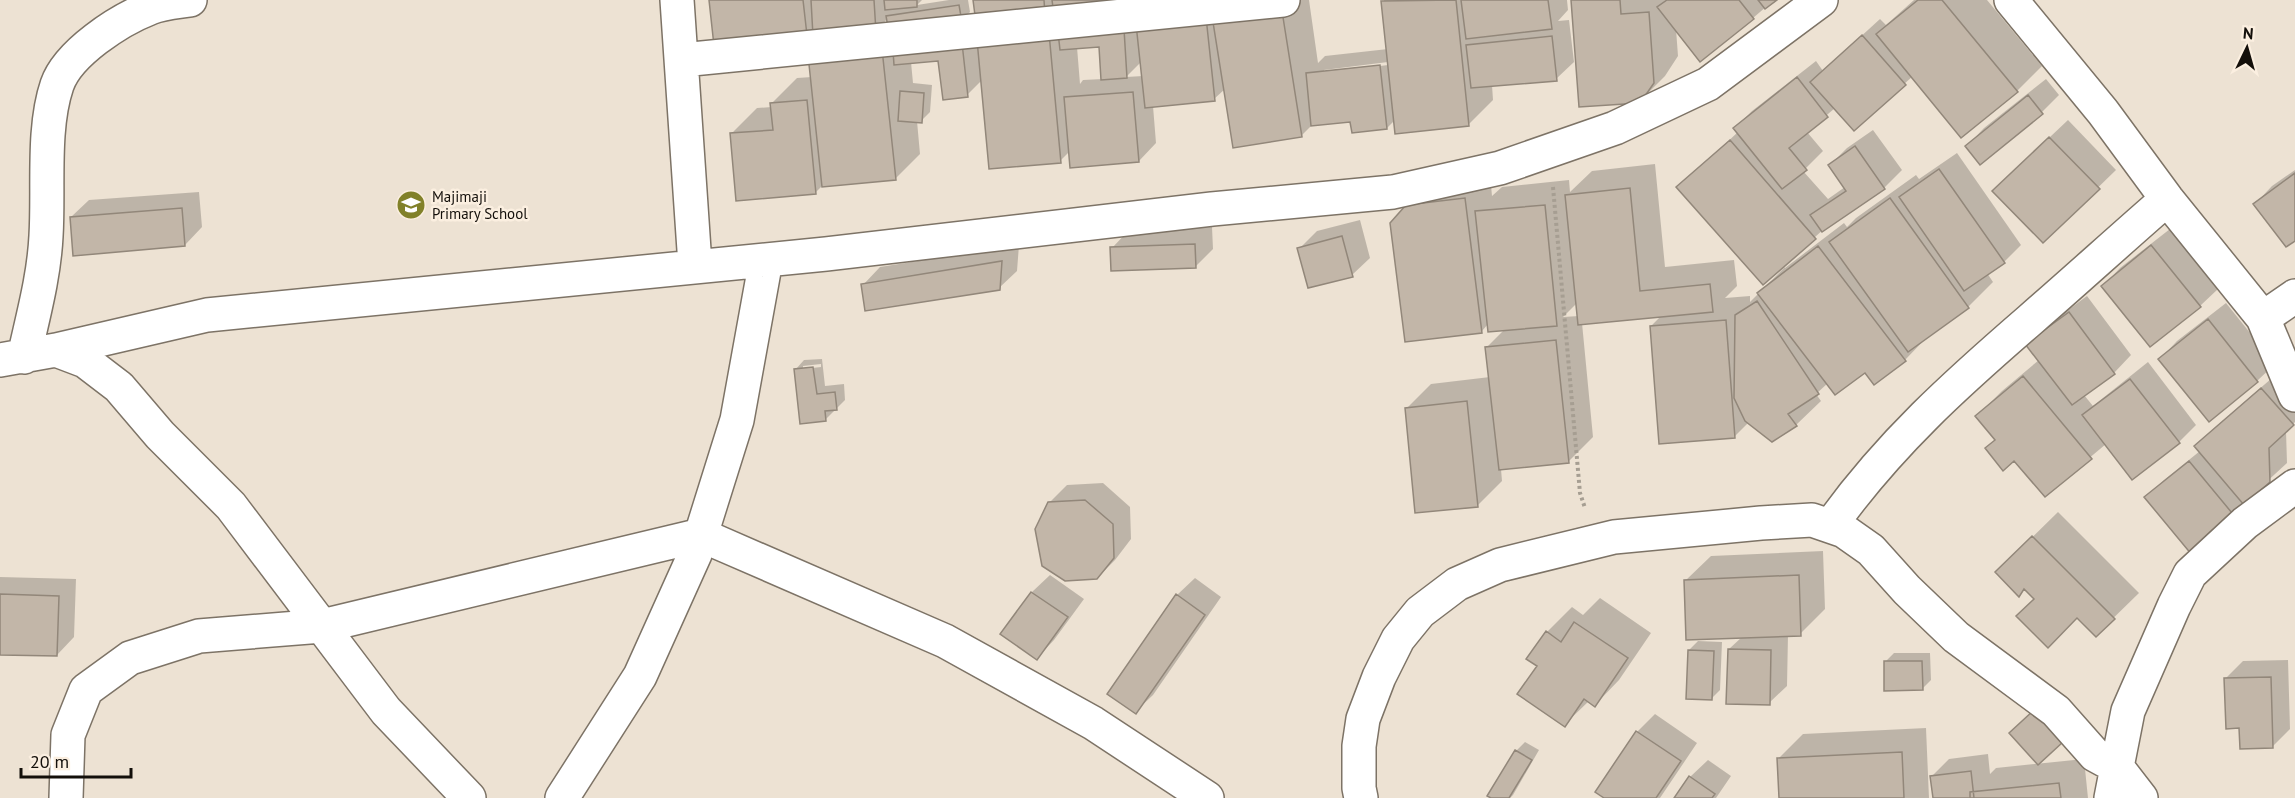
<svg xmlns="http://www.w3.org/2000/svg" width="2295" height="798" font-family="'PT Sans',sans-serif">
	<style>
		.shadow { fill: #0003; fill-rule: evenodd }
		.building { fill: #c2b6a8; stroke: #92877a; stroke-width: 1.5 }
		.lines { fill: none; stroke-linecap: round; stroke-linejoin: round }
		.minor-casing { stroke: #7d7366; stroke-width: 36 }
		.path { stroke: #a69e92; stroke-width: 4; stroke-dasharray: 3 3; stroke-linecap: butt }
		.minor { stroke: #fff; stroke-width: 33 }
		.labels { text-anchor: middle; dominant-baseline: central; stroke-width: 5; stroke-linejoin: round; paint-order: stroke }
		.poi-label { font-size: 15px; fill: #130f0a; stroke: #fbefe0; text-anchor: start }
	</style>
	<rect width="100%" height="100%" fill="#ede2d3"/>
	<path class="shadow" d="M711 0H922L917 5 949 0H968L970 12 961 21 979 27 975 0H1309L1318 63 1325 56 1388 49 1384 0H1567L1568 10 1558 21 1569 20 1574 62 1556 79 1492 85 1493 100 1468 125 1395 120 1387 128 1351 120 1312 125 1301 136 1225 89 1214 99 1153 106 1156 143 1139 161 1070 151 1060 161 982 80 967 95 940 59 911 62 913 83 932 85 930 112 921 121H917L920 154 895 179 823 185 815 193 732 133 757 108 772 107V103L797 78 812 77 815 35ZM1054 4 1055 11 1047 12ZM888 18 889 26 880 27ZM1101 46 1103 79 1083 80 1080 84 1077 47ZM1141 62 1143 76 1126 77ZM1388 62V65L1324 73V70Z
		M1573 0H1774L1753 18 1676 29 1678 56 1665 76 1640 101Z
		M1914 0H1987L2042 66 2017 91 1913 76 1854 129 1835 108 1807 132 1823 151 1803 171 1828 199 1845 187 1830 165 1847 148 1873 130 1902 170 1884 188 1825 228 1783 266 1785 268 1844 223 1847 227 1856 218 1916 175 1919 179 1957 153 2021 245 2004 262 1987 273 1993 282 1968 307 1929 335 1905 360 1828 383 1816 394 1821 401 1796 425 1749 422 1734 437 1651 326 1662 315 1582 323 1593 437 1568 462 1501 469 1502 481 1477 506 1406 409 1431 384 1490 377 1487 347 1505 329 1488 324 1482 331 1407 206 1490 174 1492 196 1502 187 1569 180 1570 192 1592 171 1655 164 1665 267 1734 260 1737 286 1725 298 1750 296V302L1784 268 1678 188 1738 132 1735 128 1752 111 1816 61 1823 71 1880 19 1886 25ZM1577 303 1579 316 1563 317Z
		M2046 79 2059 95 2042 112 1980 163 1967 146 1984 128Z
		M2068 120 2116 170 2043 241 2012 173Z
		M2295 170V239L2255 204 2272 186Z
		M199 192 202 227 185 245 71 217 89 200Z
		M1360 220 1370 258 1352 275 1299 249 1317 231Z
		M1212 227 1213 249 1195 267 1112 248 1129 230Z
		M2170 229 2218 289 2200 306 2151 345 2103 286 2120 268Z
		M1019 245 1017 271 999 288 863 285 880 267Z
		M2087 296 2131 355 2114 373 2084 395 2093 406 2148 362 2196 425 2179 442 2106 444 2045 495 1977 416 2002 391 2039 360 2027 344 2045 327Z
		M2226 303 2275 364 2257 381 2160 359 2177 341Z
		M822 359 825 386 844 384 845 400 826 419 796 369 804 360ZM821 364V367L803 369V366Z
		M2279 372 2295 390V422L2286 431 2287 463 2250 497 2236 518 2147 497 2164 480 2200 451 2196 446 2213 429Z
		M1103 483 1130 507 1131 539 1115 560 1097 578 1049 503 1067 485Z
		M2058 512 2139 593 2096 635 2077 616 2036 599 2025 589 2019 595 1997 572Z
		M1823 551 1825 609 1800 634 1788 635 1787 686 1769 703 1729 649 1742 637 1686 580 1711 556Z
		M1050 575 1084 599 1054 640 1037 658 1002 634 1032 592Z
		M0 577 76 579 74 637 57 655 0 654Z
		M1195 578 1221 597 1153 695 1135 712 1177 595Z
		M1600 598 1651 633 1619 680 1595 705 1589 701 1564 725 1539 666 1547 632 1572 607 1583 615Z
		M1698 641 1722 642 1720 690 1712 698 1689 650Z
		M1894 653H1930L1931 680 1922 689 1885 662Z
		M2288 660 2290 729 2273 746 2241 727 2225 679 2243 661Z
		M1655 714 1697 743 1660 798H1607L1637 732Z
		M1926 728 1929 798H1780L1779 758 1803 734Z
		M1525 742 1539 750 1513 795 1510 798H1494L1489 795 1516 751Z
		M1988 754 1990 774 1996 768 2084 759 2088 798H1935L1932 776 1949 759Z
		M1708 760 1731 776 1716 798H1675L1690 777Z"/>
	<path class="building" d="M709 0H803L808 44 715 55Z
		M811 0H874L876 32 813 36Z
		M884 0H917V7L885 10Z
		M973 0H1044L1045 15 976 23Z
		M1052 0H1124L1054 15Z
		M1456 0 1469 126 1395 134 1381 1Z
		M1461 0H1548L1552 29 1466 39Z
		M1571 0H1620L1621 14 1649 12 1654 83 1640 103 1579 107Z
		M1667 0H1739L1754 19 1700 62 1657 7Z
		M1758 0H1777L1765 9Z
		M1918 0H1942L2018 92 1961 138 1876 34Z
		M959 5 962 22 889 33 886 16Z
		M1282 11 1302 137 1233 148 1213 22Z
		M1206 17 1215 101 1145 108 1136 24Z
		M1124 29 1127 78 1101 80 1099 47 1060 50 1058 32Z
		M1049 33 1061 163 989 169 977 40Z
		M1862 35 1906 85 1854 131 1810 82Z
		M1552 36 1557 81 1471 88 1466 45Z
		M962 43 968 97 943 100 938 61 894 65 893 51Z
		M882 49 896 180 822 187 808 55Z
		M1380 65 1387 129 1352 133 1350 122 1311 126 1306 73Z
		M1797 77 1828 117 1789 148 1807 170 1782 189 1733 128Z
		M900 91 924 93 922 123 898 121Z
		M1133 92 1139 162 1070 168 1064 97Z
		M2028 95 2043 114 1980 165 1965 146Z
		M807 100 816 194 736 201 730 133 773 130 770 103Z
		M2049 137 2100 189 2043 243 1992 191Z
		M1730 140 1816 239 1763 285 1676 187Z
		M1855 146 1885 189 1822 232 1810 215 1846 191 1828 165Z
		M1939 169 2005 263 1964 291 1899 197Z
		M2295 173V241L2286 247 2253 204Z
		M1630 188 1640 291 1710 284 1713 312 1578 325 1565 195Z
		M1465 198 1482 333 1405 342 1390 223 1406 205Z
		M1890 198 1969 308 1908 352 1829 242Z
		M1545 205 1557 326 1488 332 1475 211Z
		M182 208 185 246 73 256 70 217Z
		M1342 236 1353 277 1308 288 1297 248Z
		M1195 244 1196 268 1111 271 1110 247Z
		M2151 245 2201 307 2150 347 2101 286Z
		M1818 246 1906 361 1874 385 1865 373 1835 395 1757 293Z
		M1002 261 1000 290 865 311 861 284Z
		M1757 301 1819 394 1788 414 1797 426 1772 442 1745 421 1734 398 1735 315Z
		M2069 312 2115 374 2072 405 2025 344Z
		M2208 319 2258 382 2209 422 2158 359Z
		M1726 320 1735 438 1659 444 1650 326Z
		M1556 340 1569 463 1499 470 1485 347Z
		M813 367 817 394 835 392 837 410 825 411 826 421 800 424 794 369Z
		M2023 376 2092 459 2045 497 2014 461 2003 471 1985 448 1995 440 1975 416Z
		M2130 379 2180 443 2132 480 2082 415Z
		M2261 388 2294 425 2269 448 2270 482 2244 505 2194 446Z
		M1467 401 1478 507 1415 513 1405 408Z
		M2189 461 2237 519 2192 555 2144 497Z
		M1085 500 1113 524 1114 558 1097 579 1065 581 1042 566 1035 529 1048 502Z
		M2032 536 2115 619 2096 637 2077 618 2048 648 2016 616 2034 599 2024 589 2019 597 1995 572Z
		M1799 575 1801 636 1686 640 1684 580Z
		M1031 592 1068 617 1037 660 1000 634Z
		M0 594 59 596 57 656 0 655Z
		M1176 594 1205 615 1136 714 1107 694Z
		M1574 622 1628 658 1595 707 1584 699 1565 727 1517 694 1537 666 1526 659 1546 631 1561 642Z
		M1728 649 1771 650 1770 705 1726 704Z
		M1688 650 1714 651 1712 700 1686 699Z
		M1884 661H1922L1923 690 1884 691Z
		M2271 677 2273 748 2240 749 2239 728 2226 729 2224 678Z
		M2034 710 2063 742 2038 765 2009 733Z
		M1636 731 1681 761 1656 798H1604L1595 792Z
		M1515 750 1532 760 1509 798H1491L1487 796Z
		M1902 752 1904 798H1779L1777 758Z
		M1971 771 1974 798H1933L1930 776Z
		M1689 776 1715 794 1712 798H1674Z
		M2059 783 2061 798H1970V792Z"/>
	<g class="lines">
		<g class="minor-casing">
			<path id="minor" d="M677 0 695 265
				M2011 0 2103 112 2167 199 2263 318 2295 395
				M682 60 1283 0
				M2263 318 2295 296
				M56 350 207 315 826 254 1212 209 1393 192 1500 168 1615 128 1708 84 1821 0
				M24 357C33 316 44 277 46 236 49 189 42 129 57 85 68 53 119 20 150 8 162 3 177 2 190 0
				M0 360 56 350 85 361 119 387 160 435 231 506 386 711 469 798
				M1831 525C1889 444 1956 384 2030 320 2076 280 2121 239 2167 199
				M66 798 68 735 86 690 130 658 199 636 322 626 701 535 945 641 1093 723 1207 798
				M562 798 640 676 695 554 737 420 766 260
				M1361 798 1359 788V746L1363 719 1379 677 1398 639 1420 612 1457 584 1500 565 1614 537 1761 523 1812 520 1844 531 1871 550 1907 590 1956 637 2056 711 2095 755 2117 767 2111 798
				M2141 798 2117 767 2128 711 2174 606 2190 574 2245 523 2295 486"/>
		</g>
		<path class="path" d="M1553 187 1580 493 1585 508"/>
		<use href="#minor" class="minor"/>
	</g>
	<defs>
		<g id="school-disc" transform="scale(1.5)"><circle r="9.5" fill="#818129" stroke="#fbefe0"/><path d="M0-5L7-2L0 1L-7-2ZM-4 1L0 2.5L4 1V4Q0 6-4 4Z" fill="#fff"/></g>
	</defs>
	<g fill-rule="evenodd">
		<use href="#school-disc" x="411" y="205"/>
	</g>
	<g class="labels">
		<g class="poi-label">
			<text x="432" y="196">Majimaji<tspan x="432" dy="17">Primary School</tspan></text>
		</g>
	</g>
	<g transform="translate(2247 48) rotate(5)" stroke="#fbefe0" stroke-width="4.5" paint-order="stroke">
	<path d="M0-4.5L10 22L0 15L-10 22Z" fill="#130f0a"/>
	<text y="-9" font-size="16" font-weight="bold" text-anchor="middle" fill="#130f0a">N</text>
	</g>
	<path d="M21 768v9h110v-9" fill="none" stroke="#130f0a" stroke-width="3"/>
	<text x="30" y="768" font-size="18" fill="#130f0a" stroke="#fbefe0" stroke-width="4.5" paint-order="stroke">20 m</text>
</svg>
